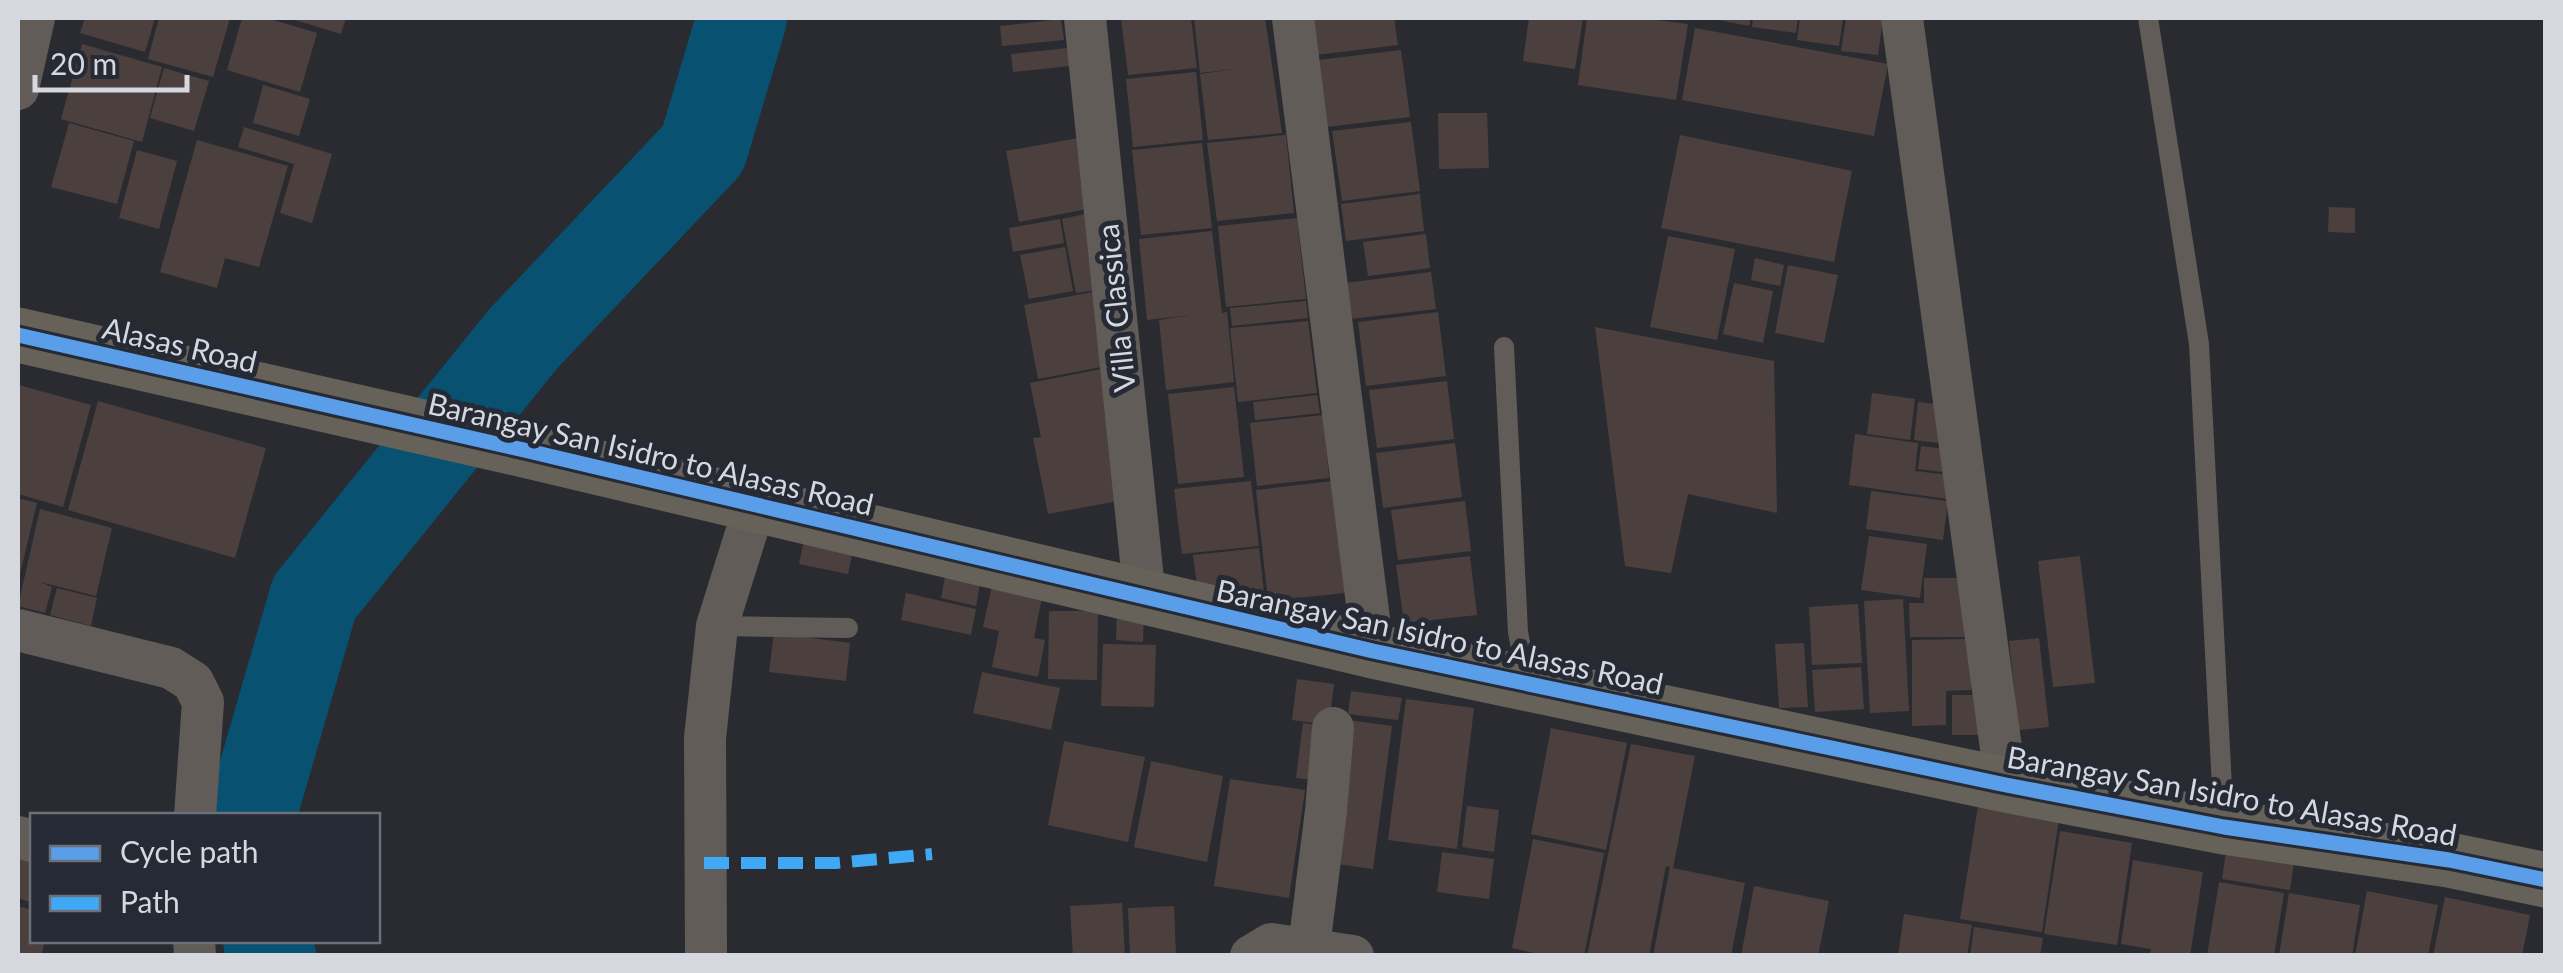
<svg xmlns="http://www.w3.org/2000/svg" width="2563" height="973" font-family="Lato,sans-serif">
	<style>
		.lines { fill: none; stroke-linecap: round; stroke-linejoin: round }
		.river { stroke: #085171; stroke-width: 90 }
		.building { fill: #4b403e }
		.lane { stroke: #615c58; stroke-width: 20 }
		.street { stroke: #615c58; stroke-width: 42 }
		.secondary { stroke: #666159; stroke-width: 55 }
		.quiet { stroke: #3fa9f5; stroke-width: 12; stroke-dasharray: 25 12; stroke-linecap: butt }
		.cycleway-casing { stroke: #262a34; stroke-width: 21 }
		.cycleway { stroke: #5a9eea; stroke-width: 15 }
		.labels { text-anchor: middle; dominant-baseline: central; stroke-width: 10; stroke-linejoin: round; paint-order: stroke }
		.street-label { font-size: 30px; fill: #d5d8df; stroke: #262a34 }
	</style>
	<rect width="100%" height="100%" fill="#2a2b30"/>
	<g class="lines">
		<path class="river" d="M251 816 314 598 523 339 703 149 742 18
			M268 940 271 956"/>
	</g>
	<path class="building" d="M85 18H155L145 52 80 33Z
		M159 18H230L213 77 148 59Z
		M242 18H267L317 33 300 92 227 70Z
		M288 18H346L341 34Z
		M1121 18H1191L1197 68 1128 75Z
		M1194 18H1265L1282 133 1208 140 1200 74 1234 69 1200 73Z
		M1303 18H1394L1398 45 1308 56Z
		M1529 18H1583L1575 69 1523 61Z
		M1587 18H1642L1688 24 1676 100 1578 85Z
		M1709 18H1751L1749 26Z
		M1753 18H1798L1796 33 1752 27Z
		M1800 18H1843L1839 46 1797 40Z
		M1846 18H1883L1878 55 1841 51Z
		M1061 19 1064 40 1002 46 1000 26Z
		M1695 28 1888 64 1874 136 1682 100Z
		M82 44 162 67 142 142 61 119Z
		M1068 48 1070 66 1013 72 1011 54Z
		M1401 50 1410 117 1318 128 1310 61Z
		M164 68 209 81 194 131 150 118Z
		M1196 72 1203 140 1133 147 1126 79Z
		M263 85 310 99 299 136 253 123Z
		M1438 113H1487L1489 168 1439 169Z
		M1411 122 1420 191 1342 201 1332 131Z
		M69 123 134 141 117 204 51 187Z
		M244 127 332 154 312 223 280 213 294 164 238 147Z
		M1286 135 1294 213 1217 221 1207 143Z
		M1680 135 1852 171 1834 262 1661 228Z
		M1084 137 1098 207 1019 222 1006 151Z
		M197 140 288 166 259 267 225 258 217 288 160 272Z
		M1202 143 1212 228 1141 235 1132 150Z
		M137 150 177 161 159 229 119 218Z
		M1420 194 1424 231 1346 241 1341 204Z
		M2329 207 2355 208V233L2328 232Z
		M1094 212 1108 288 1076 293 1062 219Z
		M1297 218 1306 299 1226 307 1218 226Z
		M1060 219 1064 243 1013 252 1009 228Z
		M1212 231 1222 313 1227 312 1234 382 1166 390 1159 320 1190 315 1147 320 1139 239Z
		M1426 234 1430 268 1368 276 1363 242Z
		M1668 236 1735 249 1717 340 1650 327Z
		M1065 247 1073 291 1029 299 1020 255Z
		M1755 258 1784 265 1780 286 1751 280Z
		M1788 265 1838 275 1824 343 1775 333Z
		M1431 272 1436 309 1350 319 1345 283Z
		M1734 283 1773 291 1763 343 1723 334Z
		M1098 291 1112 365 1038 379 1024 305Z
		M1306 301 1308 318 1232 326 1230 308Z
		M1438 312 1446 376 1366 386 1358 322Z
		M1308 321 1317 393 1238 402 1230 328Z
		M1595 327 1774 361 1777 513 1688 494 1671 573 1625 566Z
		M1107 368 1123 500 1048 514 1033 438 1041 437 1030 383Z
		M1447 381 1454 439 1377 448 1369 390Z
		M19 385 91 405 63 507 18 494Z
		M1234 387 1244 477 1178 484 1168 394Z
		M1872 393 1915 399 1910 440 1867 434Z
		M1317 395 1320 413 1255 420 1253 402Z
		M98 401 266 448 235 558 68 510Z
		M1918 402 1943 405 1938 443 1914 440Z
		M1323 415 1329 478 1257 486 1250 423Z
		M1855 434 1918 443 1915 471 1950 475 1947 499 1849 485Z
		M1455 443 1462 497 1383 508 1376 453Z
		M1921 446 1946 449 1943 472 1918 469Z
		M1251 481 1259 546 1182 554 1174 489Z
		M1333 481 1345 593 1268 601 1256 490Z
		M1871 491 1948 501 1943 540 1866 529Z
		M18 498 37 503 19 578H18Z
		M1465 501 1471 551 1398 560 1391 510Z
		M40 509 112 528 96 596 40 582 52 587 45 613 18 606Z
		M805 535 854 545 848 574 799 564Z
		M1869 536 1927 544 1920 598 1861 590Z
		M1259 548 1264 593 1199 600 1193 555Z
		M1470 556 1477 615 1404 623 1396 565Z
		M2080 556 2095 683 2053 687 2038 561Z
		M947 566 982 573 976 606 941 598Z
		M1924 578H1964V637H1910L1909 603H1924Z
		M993 581 1043 592 1034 638 1045 640 1038 677 992 667 999 631 983 627Z
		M57 588 97 598 91 626 50 615Z
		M906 593 976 609 971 635 901 620Z
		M1903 599 1909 711 1870 713 1864 601Z
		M1858 604 1862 663 1812 665 1809 607Z
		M1117 607 1144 608 1143 642 1116 640Z
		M1049 611H1098L1097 680 1048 679Z
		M774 633 850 643 846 681 769 672Z
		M2039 638 2049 727 2019 730 2009 641Z
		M1971 639V690L1946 691V725L1912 726V640Z
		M1804 643 1808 707 1779 708 1775 644Z
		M1103 644 1156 645 1154 707 1101 706Z
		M1861 667 1864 709 1815 712 1812 670Z
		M982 672 1060 688 1051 730 973 713Z
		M1297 679 1334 684 1329 725 1292 720Z
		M1351 691 1402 698 1398 720 1348 714Z
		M1952 695H1979L1980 735H1952Z
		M1406 699 1474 708 1457 849 1388 840Z
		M1341 719 1392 726 1373 869 1323 862Z
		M1303 723 1331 727 1325 781 1296 778Z
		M1551 728 1627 743 1606 850 1531 834Z
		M1064 741 1145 757 1128 842 1048 825Z
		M1631 744 1695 756 1673 868 1745 883 1731 956H1653L1670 867 1666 866 1649 956H1587Z
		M1151 761 1223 776 1207 862 1134 847Z
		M1230 779 1305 790 1289 898 1214 886Z
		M1467 806 1499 810 1494 852 1462 847Z
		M1978 806 2059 819 2042 932 1960 919Z
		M2060 831 2132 843 2117 945 2044 934Z
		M1533 839 1604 853 1584 956H1548L1512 948Z
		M18 841 32 846V903L18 898Z
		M1442 852 1494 859 1489 899 1437 892Z
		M2226 852 2294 863 2290 890 2222 879Z
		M2133 860 2203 872 2190 956H2150L2151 949 2121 944Z
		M2219 882 2284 893 2274 956H2207Z
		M1754 886 1829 901 1818 956H1741Z
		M2367 891 2438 905 2428 956H2355Z
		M2289 893 2360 905 2352 956H2279Z
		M2445 897 2530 915 2522 956H2433Z
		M1122 903 1125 956H1073L1070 906Z
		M18 906 32 910V940H45L41 956H18Z
		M1174 906 1176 956H1130L1128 908Z
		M1904 914 1972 925 1967 956H1898Z
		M1974 927 2043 938 2040 956H1970Z"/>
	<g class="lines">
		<path class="lane" d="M2148 18 2199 344 2224 826
			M1504 347 1518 632 1527 678
			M717 626 848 628"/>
		<path class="street" d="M1085 18 1145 599
			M1293 18 1373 651
			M1902 18 2006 785
			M18 89 34 18
			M18 630 171 668 193 682 203 702 195 816
			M18 837 32 841
			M194 940 195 956
			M1309 947 1326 811 1333 728
			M706 956 705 738 717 626 755 505
			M1251 956 1271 944 1353 956"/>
		<path class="secondary" d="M18 335 524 450 1373 651 2006 785 2224 827 2449 860 2546 880"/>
		<path class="quiet" d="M704 863H836L932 854"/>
		<g class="cycleway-casing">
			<path id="cycleway" d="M18 335 524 450 1373 651 2006 785 2224 827 2449 860 2546 880"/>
		</g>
		<use href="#cycleway" class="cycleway"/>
	</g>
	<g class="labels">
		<g class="street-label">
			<text transform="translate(1115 308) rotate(-96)">Villa Classica</text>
			<text transform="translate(180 344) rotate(13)">Alasas Road</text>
			<text transform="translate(651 453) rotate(13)">Barangay San Isidro to Alasas Road</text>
			<text transform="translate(1440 636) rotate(12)">Barangay San Isidro to Alasas Road</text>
			<text transform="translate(2232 795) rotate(10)">Barangay San Isidro to Alasas Road</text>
		</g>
	</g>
	<rect width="2563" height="973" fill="none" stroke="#d5d8df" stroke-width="40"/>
	<rect x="30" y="813" width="350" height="130" fill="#262a34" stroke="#6c7078" stroke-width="2.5"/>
	<rect x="50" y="846" width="50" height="15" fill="#5a9eea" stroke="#6c7078" stroke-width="2.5"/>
	<text x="120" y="863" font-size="30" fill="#d5d8df">Cycle path</text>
	<rect x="50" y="896" width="50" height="15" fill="#3fa9f5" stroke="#6c7078" stroke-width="2.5"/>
	<text x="120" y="913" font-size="30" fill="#d5d8df">Path</text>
	<path d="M35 75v15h152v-15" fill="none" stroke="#d5d8df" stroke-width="5"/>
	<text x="50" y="75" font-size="30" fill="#d5d8df" stroke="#262a34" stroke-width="8" paint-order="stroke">20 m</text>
</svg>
